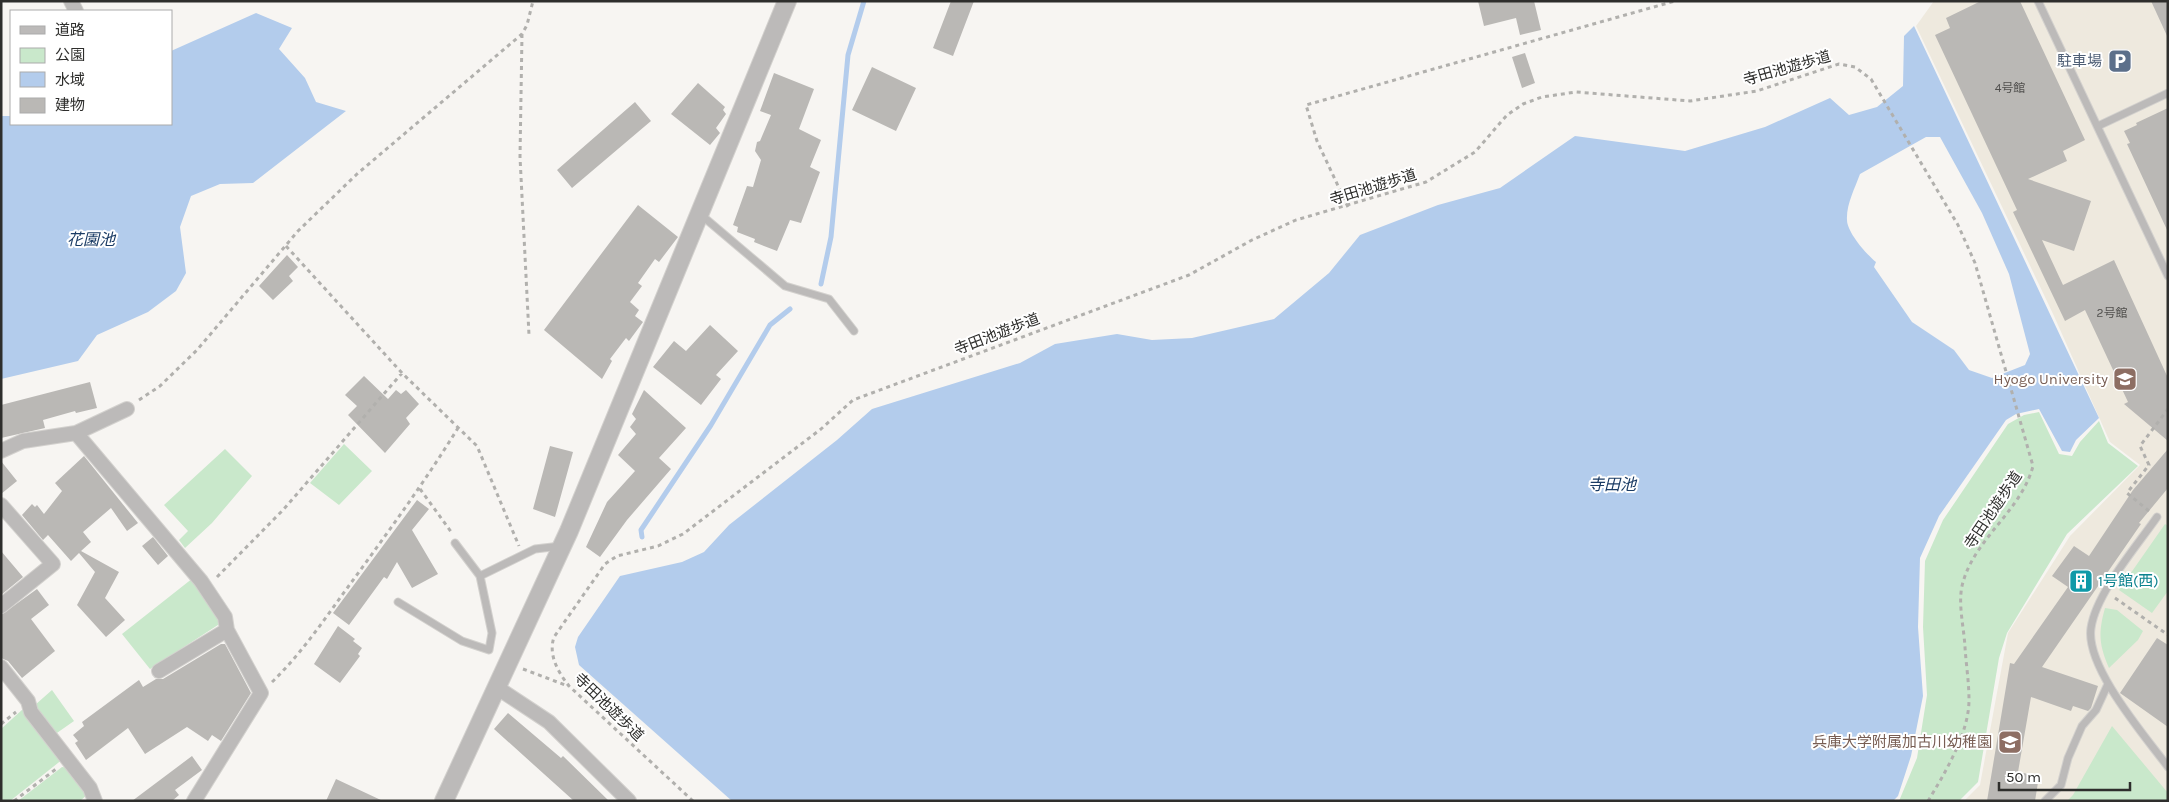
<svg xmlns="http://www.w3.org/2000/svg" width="2169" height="802" font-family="Karla,'Noto Sans JP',sans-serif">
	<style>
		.built { fill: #eee9de }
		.green { fill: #c9e8cb }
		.water { fill: #b3ccec; fill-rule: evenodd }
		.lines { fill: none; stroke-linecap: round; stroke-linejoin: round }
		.stream { stroke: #b3ccec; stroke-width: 5 }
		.building { fill: #bab8b5 }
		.service-casing { stroke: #d3d1ce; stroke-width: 9 }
		.minor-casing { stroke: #d3d1ce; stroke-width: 16 }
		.tertiary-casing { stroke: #d3d1ce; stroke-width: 20 }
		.path { stroke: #b1b0ad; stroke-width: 3; stroke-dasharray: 4 4; stroke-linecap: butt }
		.service { stroke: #bcbab9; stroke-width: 7 }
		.minor { stroke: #bcbab9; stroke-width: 14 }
		.tertiary { stroke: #bcbab9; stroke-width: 18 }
		.labels { text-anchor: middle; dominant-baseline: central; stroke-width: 4; stroke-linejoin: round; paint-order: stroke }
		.number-label { font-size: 12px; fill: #51504e }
		.service-label { font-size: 15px; fill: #4e5e75; stroke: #fff; text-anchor: end }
		.street-label { font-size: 15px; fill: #2e2e2c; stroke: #fff }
		.education-label { font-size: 15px; fill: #785e54; stroke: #fff; text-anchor: end }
		.culture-label { font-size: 15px; fill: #0d838f; stroke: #fff; text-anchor: start }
		.water-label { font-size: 16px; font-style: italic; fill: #1a3b64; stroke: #fff }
	</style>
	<rect width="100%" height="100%" fill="#f7f5f2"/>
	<path class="built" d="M1934 1H2168V801H1964L1980 785 2008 633 2070 536 2140 465 2110 442 2054 316 1916 26Z"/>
	<path class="green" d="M2039 412 2059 454 2072 456 2080 442 2099 421 2108 443 2138 466 2067 534 2007 633 1999 658 1978 782 1959 801H1899L1917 758 1927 695 1923 627 1925 561 1943 520 2008 424 2024 415Z
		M344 444 372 471 339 505 310 483Z
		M225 449 252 476 212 523 185 548 179 540 188 531 164 505Z
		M2165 524 2168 526V591L2152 613 2119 590Z
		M193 578 221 623 150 669 122 634Z
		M2105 608 2117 610 2143 631 2138 640 2109 668C2099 645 2098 633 2105 608Z
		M52 690 74 721 54 735 34 709 35 705Z
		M23 709 63 759 10 801H1V729Z
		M2112 726 2168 793V801H2067L2073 795Z
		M62 767 69 768 88 794 80 801H18Z"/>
	<path class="water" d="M256 13 292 28 279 49 305 78 316 102 346 111 253 183 220 184 191 196 180 227 186 273 176 291 148 312 97 335 78 361 1 379V116H11V124H171V51Z
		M1914 26 2099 418 2076 440 2070 452 2062 451 2039 409 2016 414 2006 420 1939 516 1920 558 1918 627 1923 696 1911 756 1898 796 1893 801H732L579 665 575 647 578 637 620 576 682 562 704 552 729 525 837 440 872 409 1020 363 1055 344 1117 334 1152 340 1192 338 1274 319 1329 273 1360 235 1438 205 1500 188 1575 136 1685 151 1765 127 1830 98 1849 115 1877 107 1903 86 1904 36ZM1926 137H1940L1982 213 2009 274 2030 354 2025 365 1992 378 1969 370 1954 350 1912 322 1874 267 1876 262C1866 254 1847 232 1847 220 1846 205 1855 188 1860 174Z"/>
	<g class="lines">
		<path class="stream" d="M821 284 831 237 848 55 864 1
			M642 537 641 530 711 425 770 325 790 309"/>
	</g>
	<path class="building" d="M951 1H974L953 56 933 48Z
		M1478 1H1534L1541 30 1520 35 1516 18 1484 26Z
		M1981 1H2020L2085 140 2063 151 2067 161 2028 179 2091 201 2074 251 2042 240 2063 285 2114 260 2168 378V441L2124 404 2128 402 2085 310 2065 321 2013 212 2017 210 1935 35 1950 28 1946 18Z
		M2151 1H2168V38Z
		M1525 53 1535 83 1522 88 1512 57Z
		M872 67 916 88 896 131 852 110Z
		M774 73 814 89 799 129 821 140 810 167 820 172 801 223 790 220 777 251 754 242 755 239 737 232 738 227 733 225 747 186 753 187 761 160 755 151 757 142 760 141 771 115 760 111Z
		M698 83 725 107 723 110 726 114 716 128 720 133 710 145 671 114Z
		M635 102 651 121 572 188 557 170Z
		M2168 108V232L2127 144 2130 143 2124 131 2137 125 2136 123Z
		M638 205 678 237 659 262 655 259 638 283 642 286 630 302 639 310 635 316 643 322 629 341 626 338 610 359 612 361 602 379 544 330Z
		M287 255 298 267 289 276 293 281 273 300 259 286Z
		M710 325 738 351 716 375 721 379 701 405 653 367 674 341 686 351Z
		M364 376 388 399 396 390 401 394 406 390 419 404 406 418 410 424 385 453 348 415 357 406 345 395Z
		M90 382 97 408 76 413 75 411 43 420 45 428 1 438V405Z
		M644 390 686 428 659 458 671 469 627 520 600 557 586 547 607 502 635 471 618 455 636 434 630 427 636 419 632 414Z
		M550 446 573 452 555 517 533 509Z
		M2168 449V488L2139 523 2141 524 2042 667 2098 686 2091 708 2088 711 2073 706 2071 711 2031 697 2018 772 2039 776 2035 801H1987L2010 663 2014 664 2068 587 2052 576 2074 546 2089 556 2133 490Z
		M84 456 138 523 127 531 111 508 83 532 91 542 81 551 119 572 105 598 125 620 106 637 77 605 95 572 79 553 71 561 48 535 43 540 22 515 32 504 35 507 37 505 44 514 62 491 55 483Z
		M1 461 17 481 1 494Z
		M417 500 429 509 412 530 438 574 412 588 397 562 387 579 384 577 349 625 333 613Z
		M153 537 168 556 158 565 142 546Z
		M1 551 23 577 1 595Z
		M37 589 49 605 31 619 55 651 22 678 8 661 1 658V615Z
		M338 626 355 639 353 641 362 648 358 654 360 656 340 683 314 664Z
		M2157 638 2168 645V727L2120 693Z
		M221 644H225L251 693 221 741 212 735 208 741 187 727 145 754 128 728 86 760 75 743 78 741 73 735 84 726 82 722 139 680 143 687 156 679H163Z
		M508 713 561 758 563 756 609 801H574L494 729Z
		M192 756 202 770 175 790 179 795 172 801H132Z
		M336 779 383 801H326Z"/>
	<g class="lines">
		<g class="service-casing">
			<path id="service" d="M2038 1 2168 276
				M2098 126 2168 93
				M700 214 785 286 829 299 854 331
				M2157 517C2137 546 2096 593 2091 628 2085 667 2145 736 2168 767
				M480 576 535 549 561 546
				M398 602 462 641 489 650 492 633 480 576 455 543
				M2045 801 2061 785 2068 758 2082 726 2096 710 2108 684"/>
		</g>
		<g class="minor-casing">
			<path id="minor" d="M71 1 76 11
				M76 433 201 581 225 617 227 630 261 693 194 801
				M1 451 23 441 76 433 127 409
				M1 505 53 564 1 606
				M1 667 28 701 31 712 90 788 95 801
				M159 671 227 630
				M496 687 549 722 629 801"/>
		</g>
		<g class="tertiary-casing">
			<path id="tertiary" d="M444 801 569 531 787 1"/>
		</g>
		<path class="path" d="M522 34 520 157 529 335
			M1348 207 1317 141 1306 105 1675 1
			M286 246 402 373 477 446 519 546
			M139 400 160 386 197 350 298 231 357 174 522 34 527 25 533 1
			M420 489 452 533
			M2149 511 2127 493 2149 465 2140 446 2168 409
			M217 577 283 510 402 373
			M2115 598 2168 635
			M523 669 568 686
			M272 682C301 654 324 620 348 587 386 535 424 483 458 428
			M1 724 16 712
			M14 801 56 769
			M693 801 569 686C558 672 548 655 554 637L605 564 617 556 658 546 683 534 821 429 853 400 1189 275 1252 240 1296 220 1426 182 1475 152 1507 115 1523 104 1542 97 1576 92 1690 101 1757 91 1839 64 1855 67 1871 79 1958 225 1975 263 2033 466C2021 512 1973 539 1962 586 1958 605 1964 628 1965 647 1966 664 1969 682 1969 700 1969 733 1945 773 1928 801"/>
		<use href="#service" class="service"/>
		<use href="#minor" class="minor"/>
		<use href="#tertiary" class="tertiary"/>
	</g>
	<defs>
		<g id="parking-square" transform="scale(1.25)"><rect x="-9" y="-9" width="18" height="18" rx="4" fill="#5c6f8a" stroke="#fff"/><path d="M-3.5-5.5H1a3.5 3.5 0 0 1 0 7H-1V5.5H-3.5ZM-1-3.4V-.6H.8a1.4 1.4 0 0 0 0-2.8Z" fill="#fff"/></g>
		<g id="university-square" transform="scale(1.25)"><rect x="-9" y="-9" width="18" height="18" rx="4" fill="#8d6e63" stroke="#fff"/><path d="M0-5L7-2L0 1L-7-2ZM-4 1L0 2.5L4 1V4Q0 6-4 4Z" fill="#fff"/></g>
		<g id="building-square" transform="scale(1.25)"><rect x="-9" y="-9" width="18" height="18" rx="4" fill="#0f9aa8" stroke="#fff"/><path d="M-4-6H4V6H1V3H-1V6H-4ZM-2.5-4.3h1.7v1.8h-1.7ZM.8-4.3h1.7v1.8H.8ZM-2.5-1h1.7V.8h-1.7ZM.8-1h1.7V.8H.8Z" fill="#fff"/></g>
		<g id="school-square" transform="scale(1.25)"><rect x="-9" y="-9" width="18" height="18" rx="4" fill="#8d6e63" stroke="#fff"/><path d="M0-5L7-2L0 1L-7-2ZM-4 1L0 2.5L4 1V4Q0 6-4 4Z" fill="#fff"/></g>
	</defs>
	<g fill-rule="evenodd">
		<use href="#parking-square" x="2120" y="61"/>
		<use href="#university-square" x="2125" y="379"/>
		<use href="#building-square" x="2081" y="581"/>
		<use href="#school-square" x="2010" y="742"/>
	</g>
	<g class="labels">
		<g class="number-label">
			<text x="2010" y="88">4号館</text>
			<text x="2112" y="313">2号館</text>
		</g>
		<g class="service-label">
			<text x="2102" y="61">駐車場</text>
		</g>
		<g class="street-label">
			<text transform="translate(1787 68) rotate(-16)">寺田池遊歩道</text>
			<text transform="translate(1373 187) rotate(-17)">寺田池遊歩道</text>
			<text transform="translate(997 334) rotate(-21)">寺田池遊歩道</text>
			<text transform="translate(1993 510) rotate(-56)">寺田池遊歩道</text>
			<text transform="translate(609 707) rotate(44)">寺田池遊歩道</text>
		</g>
		<g class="education-label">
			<text x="2108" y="379">Hyogo University</text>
			<text x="1992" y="742">兵庫大学附属加古川幼稚園</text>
		</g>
		<g class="culture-label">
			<text x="2098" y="581">1号館(西)</text>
		</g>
		<g class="water-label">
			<text x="91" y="239">花園池</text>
			<text x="1612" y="484">寺田池</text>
		</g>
	</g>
	<rect width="2169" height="802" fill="none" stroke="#2e2e2c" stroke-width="5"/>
	<rect x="10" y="10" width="162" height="115" fill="#ffffff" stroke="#ababab"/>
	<rect x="20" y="26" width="25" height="8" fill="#bcbab9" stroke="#ababab"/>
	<text x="55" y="35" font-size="15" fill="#2e2e2c">道路</text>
	<rect x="20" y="48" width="25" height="15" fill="#c9e8cb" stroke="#ababab"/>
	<text x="55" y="60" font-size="15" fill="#2e2e2c">公園</text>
	<rect x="20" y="72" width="25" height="15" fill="#b3ccec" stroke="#ababab"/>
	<text x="55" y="85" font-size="15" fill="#2e2e2c">水域</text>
	<rect x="20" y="98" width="25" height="15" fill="#bab8b5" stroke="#ababab"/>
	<text x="55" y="110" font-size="15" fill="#2e2e2c">建物</text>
	<path d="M1999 782v8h131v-8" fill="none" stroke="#2e2e2c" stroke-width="2.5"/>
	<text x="2006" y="782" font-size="15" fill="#2e2e2c" stroke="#ffffff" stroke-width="4" paint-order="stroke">50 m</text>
</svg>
